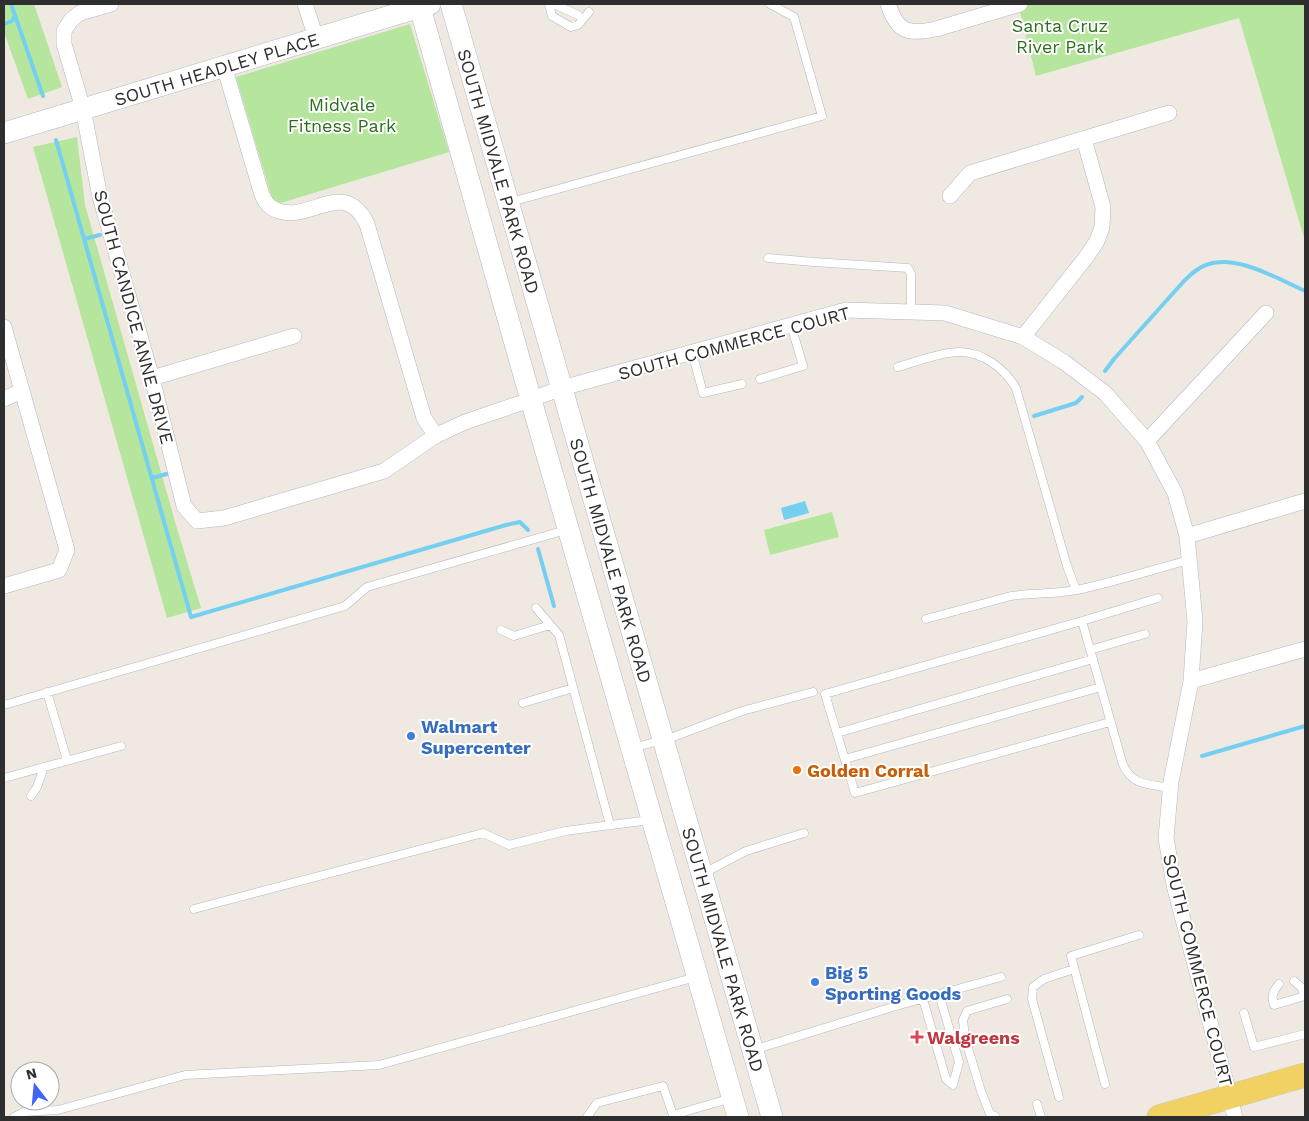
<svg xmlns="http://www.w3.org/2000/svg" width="1309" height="1121" font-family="'Work Sans',sans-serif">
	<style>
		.green { fill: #b6e59e }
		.water { fill: #75cff0 }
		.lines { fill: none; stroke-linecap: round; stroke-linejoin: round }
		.stream { stroke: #75cff0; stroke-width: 4 }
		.lane-casing { stroke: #b4b7c1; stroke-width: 9 }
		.street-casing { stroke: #b4b7c1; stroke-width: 16 }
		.secondary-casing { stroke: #b4b7c1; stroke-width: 22 }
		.primary-casing { stroke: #c9c9c9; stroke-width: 25 }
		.lane { stroke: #fff; stroke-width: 8 }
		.street { stroke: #fff; stroke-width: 15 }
		.secondary { stroke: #fff; stroke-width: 21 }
		.primary { stroke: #f2d163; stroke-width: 24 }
		.shop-dot { fill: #3f7fe0; stroke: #fff; stroke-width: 2 }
		.food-dot { fill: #e8710a; stroke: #fff; stroke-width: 2 }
		.health-dot { fill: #e0444e; stroke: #fff; stroke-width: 2 }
		.labels { text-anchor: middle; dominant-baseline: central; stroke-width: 4; stroke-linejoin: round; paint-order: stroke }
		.park-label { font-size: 18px; fill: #2c6e1b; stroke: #fff }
		.street-label { font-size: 18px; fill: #2e2e2e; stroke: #fff }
		.shop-label { font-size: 18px; font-weight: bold; fill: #366cbe; stroke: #fff; text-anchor: start }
		.food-label { font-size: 18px; font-weight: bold; fill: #c56008; stroke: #fff; text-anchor: start }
		.health-label { font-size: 18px; font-weight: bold; fill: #be3a42; stroke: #fff; text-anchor: start }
	</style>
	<rect width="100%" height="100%" fill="#efe9e1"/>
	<path class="green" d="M4 4H34L62 87 28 99 4 32V19H5L4 15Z
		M1018 4H1305V241L1239 18 1036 76Z
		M410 24 449 152 274 205 236 77Z
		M77 137 85 205 176 525 201 608 167 618 33 147Z
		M832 512 839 537 770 555 764 530Z"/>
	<path class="water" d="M805 501 809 513 784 520 781 508Z"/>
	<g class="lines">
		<path class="stream" d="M11 4 43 96
			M4 24 12 21 15 16
			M56 140 191 617 506 525 520 522 528 530
			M84 239 100 235
			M1105 371 1114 359 1184 281C1190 275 1197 268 1206 265 1235 253 1278 279 1305 291
			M1034 416 1076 403 1082 397
			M152 478 170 473
			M538 549 554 606
			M1202 756 1305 726"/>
		<g class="lane-casing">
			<path id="lane" d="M549 4 552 16 571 27 578 25 589 12
				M554 4 578 15
				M511 202 822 116 794 17 770 4
				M768 258 814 262 908 268 911 274V312
				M692 352 703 393 742 384
				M898 367C915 362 941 352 959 352 983 352 1004 368 1016 388L1067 566 1076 590
				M760 379 803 366 791 325
				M536 608 559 635 610 825
				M926 619 1011 596C1033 593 1055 594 1077 590 1114 582 1152 570 1189 560
				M1082 621 1158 598
				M501 630 514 636 550 625
				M1090 650 1145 634
				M47 692 67 760
				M523 703 573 688
				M4 705 345 606 367 587 566 530
				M1110 722 855 793 825 694 1082 621 1123 765C1133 786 1149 784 1170 788
				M837 733 1093 659
				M633 748 673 737 742 711 813 692
				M845 759 1101 687
				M4 778 121 746
				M31 796 37 787 44 767
				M704 873 746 851 804 833
				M194 909 483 833 509 845 565 831 650 820
				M1294 981 1301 987 1305 996
				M1279 984C1273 991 1271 996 1274 1005L1305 996
				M923 999 946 1079 953 1085 959 1062 939 994
				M1244 1013 1254 1047 1305 1034
				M753 1050 896 1006 1001 977
				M1105 1084 1071 956 1139 935
				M1059 1097 1032 999 1033 987 1044 979 1074 969
				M1037 1104 1041 1117
				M995 1116 990 1114 981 1091 965 1038 963 1020 967 1011 1007 999
				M14 1117 24 1112 58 1110 185 1075 379 1065 696 977
				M587 1117 597 1103 663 1086 673 1115 732 1098"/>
		</g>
		<g class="street-casing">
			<path id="street" d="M111 4 80 13 71 20 64 31V44L83 109 100 197 152 378 184 506 197 521 224 518 384 471 435 436 465 422 521 403 562 388 846 310 945 313 1023 337 1064 362 1105 393 1147 441 1175 493 1187 536 1195 621 1191 681 1171 782 1166 838 1174 885 1235 1117
				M305 4 316 38
				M888 4C897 32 908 35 936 29L1020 4
				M224 66 262 195C266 204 270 208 279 211 311 222 344 177 367 224L424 418 436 436
				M950 196 970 173 1169 113
				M4 327 67 550 59 570 4 586
				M1023 337 1087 256 1097 241 1102 227 1103 207 1084 139
				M152 378 294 336
				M4 399 21 391
				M1147 441 1266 313
				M1187 536 1305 501
				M1191 681 1305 649"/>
		</g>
		<g class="secondary-casing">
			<g id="secondary">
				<path d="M419 4 531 400 738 1117"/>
				<path id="s1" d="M451 4 772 1117"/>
				<path id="s2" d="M4 133 430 4"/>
			</g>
		</g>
		<g class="primary-casing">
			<path id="primary" d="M1159 1117 1305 1075"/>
		</g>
		<use href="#lane" class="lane"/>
		<use href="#street" class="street"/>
		<use href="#secondary" class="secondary"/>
		<use href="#primary" class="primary"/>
	</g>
	<g class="shop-dot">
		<circle cx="411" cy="736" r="5"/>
		<circle cx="815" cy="982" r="5"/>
	</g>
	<circle class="food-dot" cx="797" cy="770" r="5"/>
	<path class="health-dot" d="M914.5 1029.5h5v5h5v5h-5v5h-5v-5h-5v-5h5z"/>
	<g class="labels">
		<g class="park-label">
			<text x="1060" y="25">Santa Cruz<tspan x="1060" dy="21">River Park</tspan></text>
			<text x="342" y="104">Midvale<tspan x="342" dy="21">Fitness Park</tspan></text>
		</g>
		<g class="street-label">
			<text stroke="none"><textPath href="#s2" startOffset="222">SOUTH HEADLEY PLACE</textPath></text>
			<text stroke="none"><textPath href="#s1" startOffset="174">SOUTH MIDVALE PARK ROAD</textPath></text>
			<text transform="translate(134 317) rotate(75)">SOUTH CANDICE ANNE DRIVE</text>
			<text transform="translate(734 343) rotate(-15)">SOUTH COMMERCE COURT</text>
			<text stroke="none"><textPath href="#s1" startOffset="579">SOUTH MIDVALE PARK ROAD</textPath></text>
			<text stroke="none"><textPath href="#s1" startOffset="984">SOUTH MIDVALE PARK ROAD</textPath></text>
			<text transform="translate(1198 970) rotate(76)">SOUTH COMMERCE COURT</text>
		</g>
		<g class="shop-label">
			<text x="421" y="726">Walmart<tspan x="421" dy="21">Supercenter</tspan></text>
			<text x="825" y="972">Big 5<tspan x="825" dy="21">Sporting Goods</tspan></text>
		</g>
		<g class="food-label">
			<text x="807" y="770">Golden Corral</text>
		</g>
		<g class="health-label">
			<text x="927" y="1037">Walgreens</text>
		</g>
	</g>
	<rect width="1309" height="1121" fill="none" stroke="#2e2e2e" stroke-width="10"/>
	<g transform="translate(35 1086) rotate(344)"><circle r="24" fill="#ffffff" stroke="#ababab"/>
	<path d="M0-4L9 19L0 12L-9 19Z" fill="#4264fb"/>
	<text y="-8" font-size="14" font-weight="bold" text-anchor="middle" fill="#2e2e2e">N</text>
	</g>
</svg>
